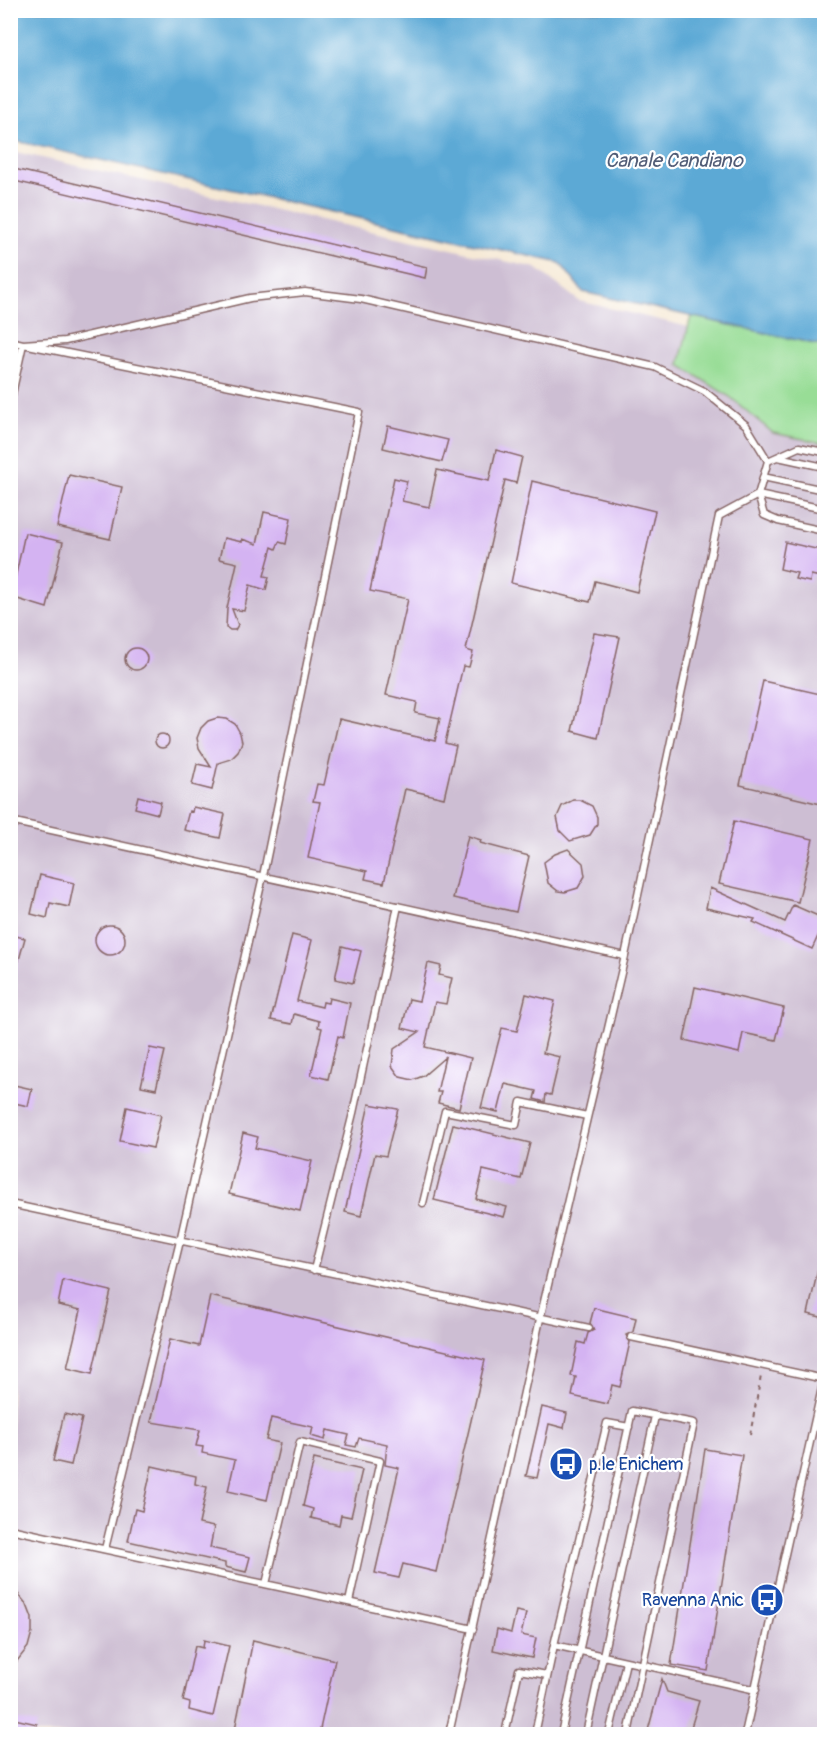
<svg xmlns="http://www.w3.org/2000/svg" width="835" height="1745" font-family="Pangolin,sans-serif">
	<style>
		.industrial { fill: #cdbed3 }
		.green { fill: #98dd96; stroke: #717e60; stroke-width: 1.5 }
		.water { fill: #5ca9d5; stroke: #536480; stroke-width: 1.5 }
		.building { fill: #d4b3f2 }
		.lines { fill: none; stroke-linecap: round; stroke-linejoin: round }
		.service-casing { stroke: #866565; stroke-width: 9 }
		.path { stroke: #866565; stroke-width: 2; stroke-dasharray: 4.5 4.5; stroke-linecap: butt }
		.service { stroke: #fff; stroke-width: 6 }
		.labels { text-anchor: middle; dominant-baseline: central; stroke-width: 4.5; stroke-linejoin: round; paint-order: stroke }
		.transit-label { font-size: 18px; fill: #164399; stroke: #fff; text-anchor: start }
		.water-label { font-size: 20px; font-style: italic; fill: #525d77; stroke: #fff }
	</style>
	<rect width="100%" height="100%" fill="#fff"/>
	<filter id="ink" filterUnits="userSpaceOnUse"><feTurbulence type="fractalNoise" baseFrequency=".0167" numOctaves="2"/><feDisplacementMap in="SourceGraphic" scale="12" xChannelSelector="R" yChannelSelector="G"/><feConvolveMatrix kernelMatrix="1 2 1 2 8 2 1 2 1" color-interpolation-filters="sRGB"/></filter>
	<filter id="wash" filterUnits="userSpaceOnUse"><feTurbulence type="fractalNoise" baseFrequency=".008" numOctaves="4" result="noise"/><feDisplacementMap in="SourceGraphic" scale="24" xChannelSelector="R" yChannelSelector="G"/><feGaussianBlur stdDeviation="1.35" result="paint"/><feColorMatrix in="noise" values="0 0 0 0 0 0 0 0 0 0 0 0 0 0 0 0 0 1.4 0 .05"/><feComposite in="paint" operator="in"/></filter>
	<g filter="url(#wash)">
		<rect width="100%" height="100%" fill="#f5e7d1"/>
		<path class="industrial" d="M11 151 536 268 579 301 824 359V1734H11Z"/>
		<path class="green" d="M691 316 824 346 823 443 773 433 730 397 679 365Z"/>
		<path class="water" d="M11 10 824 11V346L583 292 560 263 11 140Z"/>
		<g id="blocks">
			<path class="building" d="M10 168 427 267 425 278 10 180Z
				M388 426 448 440 442 462 383 448Z
				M496 450 522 457 516 483 505 480 466 650 473 652 469 667 463 666 445 743 456 746 444 798 405 789 384 883 365 879 367 871 308 858 320 802 313 801 317 784 324 785 339 719 435 741 440 718 415 713 417 702 386 695 408 599 370 591 394 478 407 481 402 501 429 507 437 470 489 481Z
				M69 475 122 487 110 539 57 527Z
				M532 481 655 511 637 592 595 581 590 602 511 583Z
				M264 512 291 518 286 544 279 542 276 549 272 547 264 576 269 577 266 590 250 585 244 611 232 609 238 625 235 630H230L226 627 227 608 237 563 219 559 224 538 242 542V539L257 544Z
				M25 533 63 542 47 608 11 597Z
				M785 542 825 551V578L811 575 810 582 795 579 797 573 780 569Z
				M594 633 620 637 598 738 572 731Z
				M125 659a11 11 0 1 1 22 0a11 11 0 1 1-22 0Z
				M763 681 825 695V805L740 785Z
				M217 718 227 719 235 724 240 733 242 742 238 752 231 759 218 763 212 790 192 785 197 764 211 767 199 748 197 738 201 728 208 721Z
				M155 741a7 7 0 1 1 14 0a7 7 0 1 1-14 0Z
				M138 796 161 802 158 814 135 808Z
				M573 800H580L592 806 597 817V824L590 835 570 841 560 831 557 817 562 806Z
				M193 807 225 814 220 838 184 830 189 811 192 812Z
				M734 821 813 839 798 902 719 884Z
				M468 836 481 840 480 843 529 856 516 912 453 898Z
				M568 849 583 863 585 876 578 888 565 892 558 891 548 883 544 862 555 854Z
				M40 875 74 883 69 907 50 903 47 918 31 914Z
				M710 888 785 922 793 905 825 919V934L820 932 812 949 753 922 755 919 706 908Z
				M95 940a15 15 0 1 1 30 0a15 15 0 1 1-30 0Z
				M10 935 25 938 14 978H10Z
				M292 935 312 940 297 1001 322 1007 323 1002 328 1003 329 998 350 1003 343 1038 338 1036 328 1079 311 1075 322 1028 318 1027 319 1021 294 1014 292 1024 271 1020Z
				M342 946 361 951 353 983 335 979Z
				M428 963 441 966 439 975 452 978 446 1004 435 1002 425 1047 471 1058 459 1108 438 1103 441 1092H437L445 1057 423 1076 413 1080 400 1077 392 1066 394 1049 419 1032 402 1028 409 999 419 1001Z
				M695 987 784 1008 776 1040 743 1033 739 1053 684 1040Z
				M526 994 555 1001 543 1053 560 1057 551 1095 546 1094 545 1102 534 1099 536 1091 505 1084 498 1112 481 1108 502 1028 517 1031Z
				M150 1048 165 1051 156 1089 141 1086Z
				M10 1084 32 1089 28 1106 10 1102Z
				M369 1104 398 1109 386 1156 375 1154 361 1216 345 1212Z
				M127 1107 161 1115 153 1148 120 1141Z
				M453 1124 530 1143 521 1179 483 1170 476 1199 507 1207 504 1217 434 1200Z
				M243 1133 258 1137 255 1148 312 1161 300 1211 229 1194Z
				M820 1260H825V1318L808 1314Z
				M63 1280 111 1291 92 1374 67 1368 81 1310 58 1305Z
				M210 1296 485 1360 436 1572 403 1564 399 1578 375 1573 399 1468 385 1465 387 1444 359 1438 356 1447 346 1445 349 1435 327 1430 325 1440 311 1436 313 1427 271 1418 266 1440 280 1443 267 1500 228 1491 235 1460 202 1453 203 1447 196 1446 200 1430 151 1422 170 1339 199 1346Z
				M594 1308 636 1318 633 1332 626 1335 630 1342 620 1387 612 1385 608 1404 572 1396 576 1377 571 1376 578 1342 585 1344 588 1333 594 1330 590 1323Z
				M542 1407 567 1413 564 1428 549 1424 537 1478 526 1476Z
				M64 1414 82 1418 71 1465 53 1461Z
				M705 1449 742 1455 708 1671 671 1665Z
				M314 1459 362 1470 351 1517 341 1515 339 1525 311 1518 313 1509 303 1506Z
				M152 1466 196 1476 195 1484 207 1487 199 1524 214 1527 210 1548 250 1557 246 1572 225 1567V1563L128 1541 135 1509 142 1511Z
				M10 1584 27 1605 32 1618V1632L28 1647 10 1670Z
				M516 1611 526 1613 521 1635 536 1638 532 1658 493 1650 497 1629 511 1633Z
				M204 1640 229 1646 213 1716 189 1710 190 1703 183 1701 195 1646 203 1648Z
				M253 1640 335 1660 319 1734H234Z
				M662 1679 667 1692 699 1701 689 1734H647Z
				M10 1718 37 1724 35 1734H10Z"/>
		</g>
	</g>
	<g filter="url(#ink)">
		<use href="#blocks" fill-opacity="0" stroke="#866565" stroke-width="1.5"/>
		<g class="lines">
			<g class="service-casing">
				<path id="service" d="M10 341 23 344 65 341 250 298 305 292 361 299 655 367 704 391 746 425 768 461
					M10 403 23 344 359 412 263 876 180 1241 105 1549
					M778 457 824 467
					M763 477 824 490
					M824 509 758 495 764 515 778 521 824 531
					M10 821 625 956
					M423 1203 445 1111 516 1125 521 1102 587 1116
					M10 1204 589 1328
					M314 1270 353 1113 398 906
					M631 1337 824 1379
					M10 1529 473 1629
					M266 1584 300 1442 380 1461 349 1602
					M554 1645 607 1423 629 1427
					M449 1734 540 1319 625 956 719 516 758 495 768 461 799 447 824 452
					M505 1734 519 1670 547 1675
					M535 1734 554 1645 756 1690
					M561 1734 632 1411 694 1423 628 1734
					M586 1734 655 1416
					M609 1734 626 1662
					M745 1734 824 1379"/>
			</g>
			<path class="path" d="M750 1435 761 1376"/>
			<use href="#service" class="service"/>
		</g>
	</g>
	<defs>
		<g id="bus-disc" transform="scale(1.725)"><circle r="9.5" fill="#1a4fb4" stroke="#fff"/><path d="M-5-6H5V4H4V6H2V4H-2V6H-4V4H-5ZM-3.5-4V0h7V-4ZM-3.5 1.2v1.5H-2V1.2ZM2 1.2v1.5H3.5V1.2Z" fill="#fff"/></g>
	</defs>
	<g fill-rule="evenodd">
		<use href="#bus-disc" x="566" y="1464"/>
		<use href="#bus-disc" x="767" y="1600"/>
	</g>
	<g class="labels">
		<g class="transit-label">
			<text x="589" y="1464">p.le Enichem</text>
			<text x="744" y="1600" text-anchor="end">Ravenna Anic</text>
		</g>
		<g class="water-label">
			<text x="674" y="160">Canale Candiano</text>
		</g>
	</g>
	<rect width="835" height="1745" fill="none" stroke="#fff" stroke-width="36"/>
</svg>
